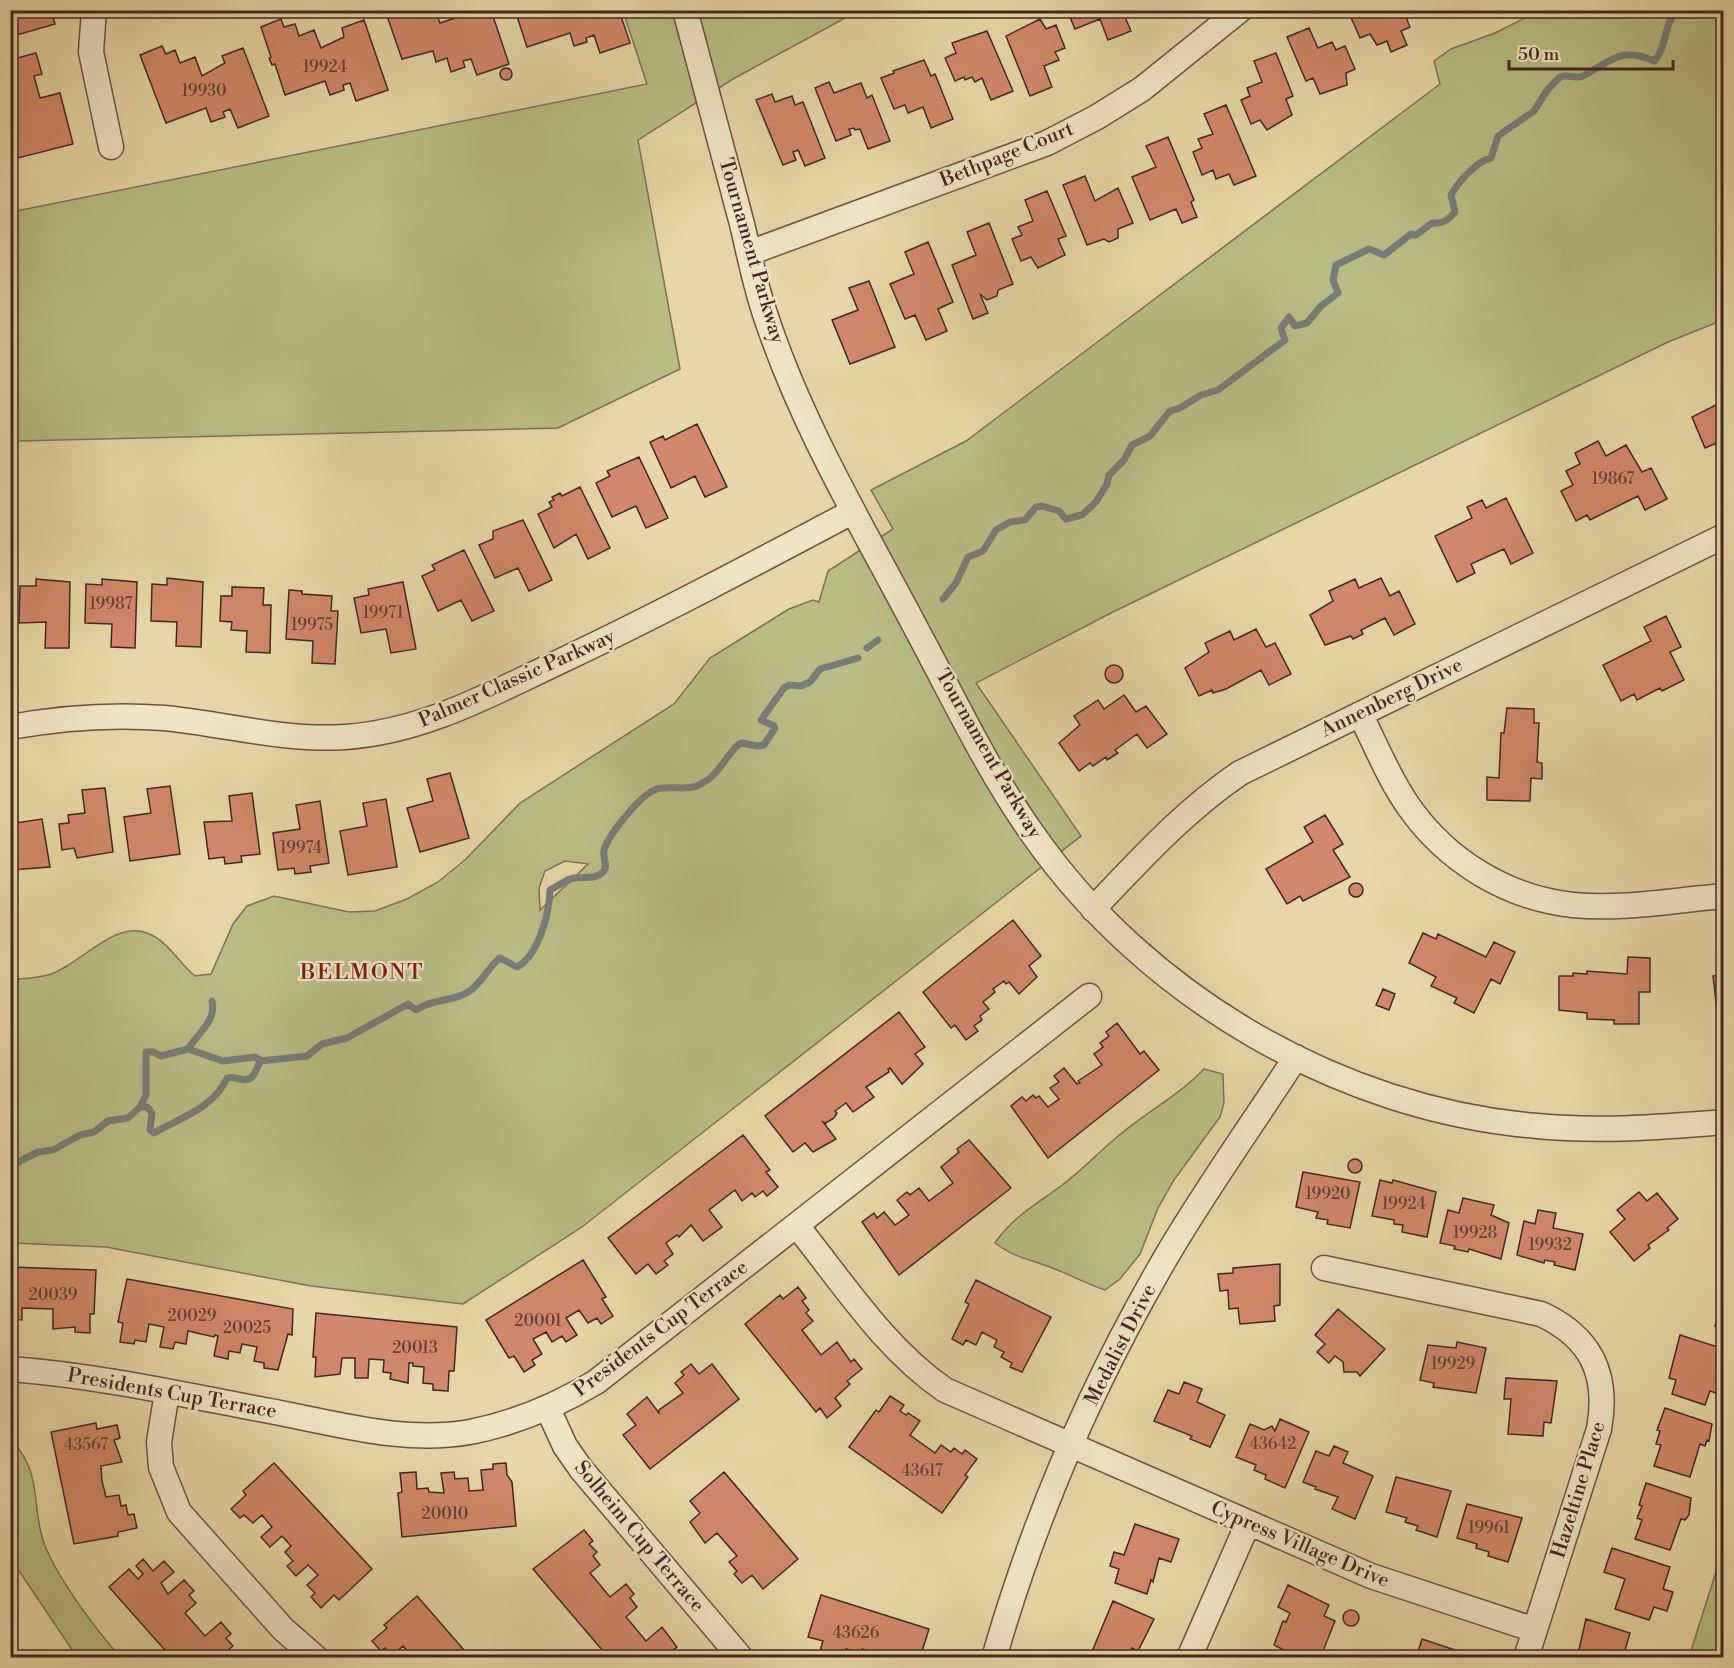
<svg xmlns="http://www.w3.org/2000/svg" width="1734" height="1668" font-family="'Libre Bodoni',serif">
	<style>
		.green { fill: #b8bd85; stroke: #7c7252; stroke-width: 1.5; fill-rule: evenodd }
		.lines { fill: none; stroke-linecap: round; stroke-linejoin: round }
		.stream { stroke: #787d78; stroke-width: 7 }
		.building { fill: #d2886c; stroke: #41281f; stroke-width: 1.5 }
		.minor-casing { stroke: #6a5441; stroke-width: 27 }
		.minor { stroke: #efe4c6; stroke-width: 24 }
		.labels { text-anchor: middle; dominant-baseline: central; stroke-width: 4.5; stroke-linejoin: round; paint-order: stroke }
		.number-label { font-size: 16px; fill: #654032 }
		.street-label { font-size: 20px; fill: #41281f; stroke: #efe4c6 }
		.quarter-label { font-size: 22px; letter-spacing: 1.5px; fill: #7a1f14; stroke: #efe4c6 }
	</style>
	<rect width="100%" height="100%" fill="#e7d6a7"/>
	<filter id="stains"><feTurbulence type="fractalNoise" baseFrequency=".00333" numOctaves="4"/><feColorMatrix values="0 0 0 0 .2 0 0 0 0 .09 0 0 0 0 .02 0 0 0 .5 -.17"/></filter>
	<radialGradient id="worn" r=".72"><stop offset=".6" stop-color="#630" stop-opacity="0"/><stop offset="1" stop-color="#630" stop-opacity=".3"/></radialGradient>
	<path class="green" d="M1561 10 1723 11V320L1668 342 1111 613 976 683 1081 836 582 1227 463 1304 311 1286 106 1247 11 1243V979C23 979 36 978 48 975 79 966 114 920 147 933 167 940 179 963 195 976L211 974 233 924 247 906 274 896 349 912 375 911 407 899 438 882 466 859 520 803 674 704 710 658 789 609 813 600 819 602 828 571 893 529 871 490 966 441 1440 84 1434 61 1451 49 1495 33 1539 11 1554 13ZM565 861 588 864 540 910 539 888 545 871Z
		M623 11H858L733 79 638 140 680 369 558 428 18 441 11 431V212L647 84Z
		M1204 1069 1223 1074 1224 1103 1220 1117 1174 1180 1158 1208 1140 1254 1120 1279 1105 1290C1084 1283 1067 1273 1047 1266 1023 1257 1016 1258 995 1243 1013 1217 1036 1204 1061 1186 1081 1171 1098 1153 1117 1137 1145 1113 1178 1096 1204 1069Z
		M13 1442C44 1476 30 1508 45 1546 60 1582 95 1628 120 1657H77L11 1559 10 1443Z
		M1723 1550V1657H1689Z"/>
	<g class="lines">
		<path class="stream" d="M943 599 956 583 968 557 983 551 996 530 1010 522 1025 520 1036 507 1042 506 1059 511 1066 519 1082 515 1096 502 1107 484 1109 475 1124 460 1132 445 1150 436 1170 411 1180 408 1201 395 1218 390 1285 340 1281 328 1289 317 1295 326 1307 323 1321 306 1338 293 1333 280 1336 265 1369 249 1384 255 1411 234 1416 235 1432 223C1443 224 1448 220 1455 212L1451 195C1458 182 1477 161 1491 158L1498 136 1534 111 1548 89 1560 77C1567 74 1576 79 1583 76 1611 61 1620 46 1654 61 1667 48 1663 26 1676 12L1692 15 1700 10
			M867 648 878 640
			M188 1049C197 1034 217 1021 212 1001
			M140 1107 146 1095V1052H153L161 1056 188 1049 223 1061 255 1057 261 1061
			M10 1166 38 1152 53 1150 80 1135 94 1132 108 1121 128 1118 140 1107H147L152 1113 150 1130 154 1133C181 1117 213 1109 227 1078 235 1075 243 1083 251 1078 257 1073 256 1066 261 1061L307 1056 322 1044 347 1038 408 1004 416 1010C433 998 453 1002 468 992 482 984 486 969 500 958L517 967C539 955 549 914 550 890 556 887 563 882 570 879 580 875 595 881 603 872 609 866 602 857 604 850 609 834 635 803 649 793 663 782 686 793 701 784 719 775 724 758 738 745L742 743 757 746 764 745 775 728 774 726 761 720 784 688 789 685 801 686 810 682 820 669 858 658"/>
	</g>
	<path class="building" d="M10 10H51L55 24 10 37Z
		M385 10H435L440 23 458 17 457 15 466 10H491L509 64 477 75 471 59 463 61 465 67 451 72 447 58 436 62 433 51 402 59Z
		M515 10H619L630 43 600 53 594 35 586 38 587 42 574 46 570 33 527 47Z
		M1067 10H1122L1131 31 1108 40 1100 19 1075 29Z
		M1403 10 1410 27 1401 31 1407 45 1391 52 1387 41 1377 45 1370 34 1360 38 1350 15 1360 10Z
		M281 19 284 27 295 24 299 36 314 30 321 48 344 37 342 28 364 20 388 90 356 101 350 83 343 85 344 90 330 95 325 81 285 95 275 64 272 65 269 58 271 57 261 27Z
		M1040 19 1046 29 1056 25 1065 48 1055 52 1059 60 1044 66 1052 87 1030 96 1006 36Z
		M1309 28 1318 48 1332 42 1336 50 1345 46 1355 69 1346 73 1347 85 1320 94 1313 78 1306 81 1287 37Z
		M987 31 1013 91 991 100 982 78 975 82 972 77 965 80 964 77 955 81 945 58 956 53 952 43Z
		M162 46 166 54 175 50 180 63 195 57 202 76 225 63 222 56 243 48 269 116 238 128 230 109 223 112 225 117 211 122 206 108 166 123 140 55Z
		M36 53 42 74 34 76 40 98 60 93 73 144 14 159 10 153V60Z
		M1276 53 1293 96 1286 99 1292 115 1267 130 1260 120 1251 124 1241 100 1250 96 1247 88 1262 82 1254 61Z
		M924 60 931 76 935 74 953 119 931 128 923 107 908 113 905 105 894 109 881 78 894 73 893 71Z
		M500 74a6 6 0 1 1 12 0a6 6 0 1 1-12 0Z
		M829 82 834 93 861 83 867 98 872 95 890 141 868 149 860 129 855 130 854 128 849 129 851 135 836 141 815 88Z
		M772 94 775 102 792 96 795 105 803 102 825 158 805 166 798 150 793 152 796 160 783 165 756 100Z
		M1226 105 1256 176 1234 185 1229 174 1216 179 1213 170 1202 175 1193 152 1202 148 1198 139 1213 134 1204 114Z
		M1168 137 1194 200 1191 202 1197 217 1182 223 1176 209 1150 220 1132 177 1156 167 1146 146Z
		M1085 176 1095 201 1118 188 1133 223 1118 229V238L1109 242 1104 239 1087 245 1063 185Z
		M1047 191 1066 236 1058 239 1065 255 1038 268 1031 257 1021 261 1012 239 1022 235 1018 227 1033 221 1025 200Z
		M989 223 1013 284 998 290 997 296 987 300 980 294 988 313 973 319 952 265 976 255 967 232Z
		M928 242 953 302 938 309 947 331 926 340 915 315 905 319 890 284 914 274 905 252Z
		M869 281 895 347 850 364 832 320 858 310 849 288Z
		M1724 386V444L1720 446 1719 442 1705 448 1692 417 1722 402 1716 389Z
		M697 424 727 487 705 497 695 476 671 488 650 442 663 436 665 440Z
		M1598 441 1606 456 1626 445 1642 472 1651 468 1667 499 1645 510 1638 496 1590 520 1587 515 1576 521 1561 491 1573 485 1566 471 1580 464 1575 453Z
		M639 457 668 518 646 528 636 506 612 517 596 483 610 476 607 471Z
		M580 487 610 548 588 559 576 534 554 548 538 514 552 507 549 502 554 500 552 497 560 493 562 496Z
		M1506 498 1533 553 1511 564 1504 549 1471 564 1475 573 1457 582 1435 536 1472 518 1467 507 1482 500 1486 508Z
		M523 520 552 580 529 591 518 568 495 578 479 545 493 539V531Z
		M464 550 494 611 472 621 461 600 438 611 422 576 435 570 432 565Z
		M167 578 203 582 201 647 176 646 177 622 151 621 152 584 167 585Z
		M1381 578 1390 596 1399 591 1415 624 1394 635 1385 618 1361 630 1363 634 1353 639 1351 636 1325 645 1310 615 1333 601 1329 591 1355 579 1359 588Z
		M36 579 70 582 69 648H45L46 622 19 623 20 586H36Z
		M102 579 137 582 135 648 111 647 112 624 85 623 86 584 102 585Z
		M403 582 416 649 391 653 386 629 361 633 354 598 369 595 368 589Z
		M232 587 264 588 263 605H271L270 653 246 652 247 631 231 630 232 622 220 621 221 596H232Z
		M289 590 302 591V594L332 596 331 611H338L335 664 312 663 313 641 286 639Z
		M1666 616 1681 647 1670 652 1684 680 1662 691 1660 688 1637 700 1634 694 1621 701 1603 665 1651 641 1644 627Z
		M1256 629 1266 647 1275 643 1291 674 1269 685 1261 670 1226 689 1213 693 1212 690 1199 696 1185 668 1209 652 1205 643 1230 631 1234 640Z
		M1105 674a9 9 0 1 1 18 0a9 9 0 1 1-18 0Z
		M1124 695 1136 712 1146 706 1167 734 1147 748 1137 734 1115 750 1118 753 1107 760 1106 757 1093 766 1090 763 1079 771 1059 743 1080 725 1074 716 1098 700 1104 709Z
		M1507 708 1534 709V723H1539L1537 762 1542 763V779L1531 778 1530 801 1487 800V777L1499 778 1501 733H1504Z
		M450 773 469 838 420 852 407 808 433 801 427 779Z
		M170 786 180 854 130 861 124 817 151 813 147 789Z
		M105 788 113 852 77 858 74 848 62 850 59 824 69 823 68 815 85 813 82 790Z
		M252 793 260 854 241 856 242 862 225 864 224 857 209 859 204 822 232 821 229 796Z
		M386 799 397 867 348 875 340 831 367 826 363 803Z
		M10 800H13L16 823 42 819 50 867 10 870Z
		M320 801 329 863 310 866 311 872 295 874 294 868 278 870 273 833 300 829 296 805Z
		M1325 815 1343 844 1333 850 1350 877 1303 901 1300 896 1287 904 1266 869 1313 842 1304 827Z
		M1349 890a7 7 0 1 1 14 0a7 7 0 1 1-14 0Z
		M1013 920 1041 956 1029 966 1037 977 1019 994 1009 982 1006 984 1004 981 993 989 995 992 983 1002 989 1009 980 1016 982 1020 974 1026 978 1031 966 1040 955 1025 951 1028 923 992Z
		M1423 933 1436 939 1438 934 1486 957 1494 942 1515 952 1500 984 1491 979 1474 1013 1454 1003 1457 998 1431 986 1436 977 1409 963Z
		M1628 957 1650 958V992H1639V1024H1614V1020L1587 1019V1013L1559 1010V976H1573V973L1587 974V971L1627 974Z
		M1724 975V1010L1717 1011 1713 976Z
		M1383 989 1395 994 1389 1010 1376 1005Z
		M899 1012 925 1047 915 1054 923 1064 902 1084 890 1068 888 1069 889 1072 866 1087 874 1097 853 1112 846 1103 835 1111 837 1113 834 1118 826 1123 823 1122 836 1139 813 1152 805 1143 793 1152 765 1116Z
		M1117 1023 1140 1054 1144 1051 1159 1070 1048 1158 1011 1106 1022 1097 1026 1101 1033 1095 1036 1098 1039 1096 1048 1107 1059 1099 1050 1088 1059 1082 1054 1076 1064 1068 1077 1084 1080 1083 1078 1081 1102 1065 1094 1054 1103 1047 1100 1043 1109 1036 1106 1032Z
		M743 1135 770 1170 766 1172 778 1187 767 1196 763 1191 755 1197 752 1193 742 1201 735 1190 709 1210 722 1227 703 1241 691 1225 679 1237 677 1235 666 1243 673 1254 664 1261 668 1265 656 1274 648 1264 636 1274 608 1238Z
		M969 1140 1011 1188 899 1275 862 1222 874 1213 877 1218 884 1212 895 1225 909 1215 897 1200 907 1192 910 1195 919 1188 929 1201 953 1183 941 1167 959 1152 957 1149Z
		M1348 1166a7 7 0 1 1 14 0a7 7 0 1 1-14 0Z
		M1303 1172 1360 1182 1350 1228 1327 1224 1328 1220 1316 1218 1318 1212 1296 1207Z
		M1380 1180 1392 1183 1393 1180 1436 1192 1427 1237 1402 1232 1403 1225 1394 1224V1220L1372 1216Z
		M1639 1192 1647 1201 1657 1193 1678 1219 1667 1228 1669 1230 1648 1245 1650 1248 1634 1261 1610 1232 1625 1219 1617 1210Z
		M1463 1198 1494 1205 1491 1215 1509 1223 1501 1259 1469 1249 1468 1252 1454 1249 1455 1246 1440 1243 1448 1210 1459 1213Z
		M1538 1210 1556 1213 1553 1228 1583 1234 1575 1270 1554 1265 1555 1262 1545 1260 1544 1263 1517 1255 1524 1221 1535 1224Z
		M583 1260 606 1297 602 1299 613 1316 601 1324 597 1318 588 1323 579 1310 566 1318 577 1335 566 1342 562 1336 552 1342 546 1332 533 1339 542 1354 532 1360 535 1365 524 1372 514 1356 509 1358 486 1320Z
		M1280 1264V1305L1274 1306 1275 1321 1240 1324 1238 1308 1229 1309 1228 1290 1220 1291 1218 1274 1233 1273V1268Z
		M10 1267 96 1270 94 1314H90V1333L75 1332V1327L53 1329V1309L22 1308V1320L11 1319 10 1327Z
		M127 1279 293 1309 292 1335 288 1334 278 1370 264 1368V1363L254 1361 257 1347 242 1344 240 1353 229 1351 228 1359 214 1356 218 1336 215 1335 214 1337 188 1331 186 1344 175 1342 173 1349 160 1347 164 1327 149 1324 146 1342 135 1340 134 1344 120 1342 123 1323 118 1322Z
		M976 1280 1051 1317 1022 1372 1010 1367 1012 1363 1001 1357 1004 1352 994 1347 997 1340 982 1332 976 1345 966 1340 963 1345 952 1339 969 1304 965 1302Z
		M798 1287 806 1298 802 1301 809 1310 806 1313 813 1321 802 1330 821 1355 837 1342 851 1362 854 1359 862 1369 847 1381 850 1384 835 1398 841 1406 827 1418 820 1408 816 1412 745 1324 780 1295 783 1299Z
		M1724 1300V1329L1715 1326Z
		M1338 1309 1385 1349 1360 1376 1357 1372H1344L1343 1362 1335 1356 1329 1363 1317 1352 1325 1344 1315 1335Z
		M316 1313 457 1327 454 1371H449L448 1391 433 1390V1384L423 1383 424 1367 413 1366V1363H409L408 1383 390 1379 391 1373 383 1372 384 1360 369 1359 368 1378H355V1358H342L340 1374 315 1377 316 1357H313Z
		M1680 1335 1724 1349V1380L1719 1394 1710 1391 1705 1405 1672 1394 1676 1380 1669 1378Z
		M1457 1342 1486 1348 1476 1393 1433 1387 1434 1383 1420 1380 1428 1345 1456 1348Z
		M691 1364 699 1374 712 1364 739 1399 650 1469 623 1435 636 1425 627 1414 647 1397 659 1413V1410L683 1393 675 1383 684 1375 681 1372Z
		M1506 1378 1557 1381 1551 1423 1544 1422 1543 1436 1508 1434 1511 1399H1504Z
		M1184 1382 1202 1389 1197 1402 1225 1415 1210 1447 1190 1439 1192 1436 1154 1421 1168 1390 1179 1394Z
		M890 1396 904 1405 900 1411 906 1415 908 1413 920 1421 910 1435 935 1453 941 1445 951 1452 954 1448 962 1454 965 1450 977 1459 965 1475 968 1477 942 1513 849 1447 876 1410 879 1412Z
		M1665 1408 1712 1424 1709 1441 1707 1440 1705 1446 1700 1444 1690 1477 1654 1466 1661 1445 1656 1444 1660 1431 1657 1430Z
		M1280 1419 1309 1432 1285 1488 1265 1479 1266 1475 1254 1470 1256 1465 1236 1457 1250 1424 1264 1430 1272 1426 1275 1431Z
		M96 1423 97 1429 117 1425 120 1438 114 1440 122 1462 101 1466 102 1481 106 1497 119 1495 121 1506 126 1505 128 1515 134 1514 137 1528 118 1532V1536L74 1544 51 1432Z
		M1334 1446 1348 1452 1343 1463 1373 1476 1355 1519 1332 1509 1338 1497 1315 1489 1316 1487 1303 1482 1316 1451 1329 1456Z
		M274 1463 372 1569 339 1600 334 1595 321 1608 311 1597 315 1593 307 1585 318 1575 308 1565 296 1576 287 1566 293 1561 285 1552 291 1546 282 1536 270 1547 261 1537 272 1527 262 1515 253 1523 244 1515 240 1518 231 1509 246 1495 243 1491Z
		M506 1463 507 1475 512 1482 516 1526 402 1537 398 1493 402 1492 400 1473 416 1472 417 1489 428 1488 429 1492 444 1493 441 1473 454 1472 455 1479 468 1478 469 1491 483 1490 481 1470 493 1469V1464Z
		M724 1472 798 1559 763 1589 752 1575 742 1583 734 1574 737 1571 729 1562 737 1556 717 1533 705 1543 690 1522 700 1513 690 1501Z
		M1396 1477 1451 1491 1437 1537 1416 1530 1418 1526 1405 1522 1407 1518 1386 1512Z
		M1646 1483 1691 1498 1689 1515 1685 1520 1681 1519 1670 1550 1635 1539 1642 1520 1637 1518 1642 1506 1639 1505Z
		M1467 1504 1522 1518 1508 1562 1488 1556 1489 1552 1476 1548 1477 1544 1457 1538Z
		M1135 1524 1179 1539 1171 1562 1159 1558 1153 1582 1151 1580 1147 1594 1115 1583 1119 1569 1110 1566 1114 1552 1124 1555Z
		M584 1530 593 1541 589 1544 597 1552 593 1556 600 1565 590 1573 610 1597 626 1584 634 1594 630 1598 637 1607 626 1617 646 1641 662 1627 677 1647 666 1656 668 1658H609L533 1569Z
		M1612 1548 1670 1567 1663 1589 1673 1592 1667 1611 1654 1607 1649 1620 1615 1609 1625 1579 1604 1572Z
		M143 1559 153 1571 164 1561 174 1572 161 1583 168 1594 184 1580 194 1591 189 1595 196 1603 185 1613 205 1636 221 1622 231 1634 226 1638 233 1646 222 1655 224 1658H172L109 1587 129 1569 138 1579 143 1574 136 1566Z
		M1288 1585 1329 1605 1324 1616 1335 1621 1321 1656 1309 1650 1306 1658H1299L1274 1645 1283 1621 1286 1622 1290 1613 1278 1607Z
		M821 1595 929 1629 920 1658H877L878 1654 862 1649 861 1653 846 1649 844 1657 832 1653 831 1658 819 1654 823 1641 808 1637Z
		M417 1596 471 1658H413L403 1646 392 1656 385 1648 381 1651 372 1641 387 1628 384 1625Z
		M1113 1601 1154 1619 1138 1651 1132 1648 1128 1658H1099L1091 1654Z
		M1343 1618a8 8 0 1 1 16 0a8 8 0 1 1-16 0Z
		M1586 1619 1630 1633 1624 1654 1630 1658H1583L1578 1654Z
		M1422 1639 1470 1655 1469 1658H1416Z"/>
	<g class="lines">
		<g class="minor-casing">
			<path id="minor" d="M94 10 91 52 111 147
				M685 10C704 82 723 153 742 224 749 253 755 285 765 314 802 427 864 529 919 634 955 701 988 771 1032 833 1145 996 1340 1110 1537 1126 1600 1132 1661 1127 1724 1122
				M749 253 1047 143 1097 117 1142 89 1240 10
				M1360 714C1376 745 1389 779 1409 807 1447 861 1507 898 1573 905 1622 910 1675 900 1724 896
				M10 727C60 718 114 714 164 718 225 724 284 741 345 737 423 732 491 694 561 661 660 614 756 563 852 512
				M1093 909C1140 860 1184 811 1240 773L1724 536
				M797 1226C843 1283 884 1348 945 1390L1371 1576 1535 1630
				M1324 1268 1541 1314C1591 1337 1609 1374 1599 1429L1526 1658
				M10 1369C103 1376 194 1397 285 1414 346 1426 408 1443 470 1432 516 1423 556 1406 596 1382L1089 996
				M167 1392 159 1442 161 1467 179 1512 283 1629 316 1658
				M548 1409 565 1446 581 1469 741 1658
				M994 1658C1035 1515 1096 1375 1172 1247 1211 1182 1255 1120 1296 1057
				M1189 1658 1248 1523"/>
		</g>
		<use href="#minor" class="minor"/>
	</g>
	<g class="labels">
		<g class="number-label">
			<text x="325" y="67">19924</text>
			<text x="204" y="91">19930</text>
			<text x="1613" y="479">19867</text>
			<text x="111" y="604">19987</text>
			<text x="383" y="613">19971</text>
			<text x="312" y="625">19975</text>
			<text x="301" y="848">19974</text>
			<text x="1328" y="1194">19920</text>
			<text x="1404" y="1204">19924</text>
			<text x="1475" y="1233">19928</text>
			<text x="1550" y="1245">19932</text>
			<text x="53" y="1295">20039</text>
			<text x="192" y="1316">20029</text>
			<text x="538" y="1321">20001</text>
			<text x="247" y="1328">20025</text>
			<text x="415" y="1348">20013</text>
			<text x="1453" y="1364">19929</text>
			<text x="1273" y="1444">43642</text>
			<text x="86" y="1445">43567</text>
			<text x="922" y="1471">43617</text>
			<text x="445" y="1514">20010</text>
			<text x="1489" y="1528">19961</text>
			<text x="856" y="1633">43626</text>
		</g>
		<g class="street-label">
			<text transform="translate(1007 155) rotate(-22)">Bethpage Court</text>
			<text transform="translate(751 251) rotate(74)">Tournament Parkway</text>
			<text transform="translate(517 679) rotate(-24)">Palmer Classic Parkway</text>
			<text transform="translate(1392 698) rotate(-26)">Annenberg Drive</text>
			<text transform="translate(988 754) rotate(60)">Tournament Parkway</text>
			<text transform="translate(661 1329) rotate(-37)">Presidents Cup Terrace</text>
			<text transform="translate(1121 1345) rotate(-63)">Medalist Drive</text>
			<text transform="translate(172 1394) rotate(10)">Presidents Cup Terrace</text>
			<text transform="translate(1579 1490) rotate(-73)">Hazeltine Place</text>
			<text transform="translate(639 1537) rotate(50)">Solheim Cup Terrace</text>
			<text transform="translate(1300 1545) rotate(23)">Cypress Village Drive</text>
		</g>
		<g class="quarter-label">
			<text x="362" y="972">BELMONT</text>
		</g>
	</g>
	<rect width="1734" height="1668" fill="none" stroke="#e7d6a7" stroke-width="36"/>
	<rect x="12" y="12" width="1710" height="1644" fill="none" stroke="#41281f" stroke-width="3"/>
	<rect x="18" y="18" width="1698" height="1632" fill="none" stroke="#41281f" stroke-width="1.5"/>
	<path d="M1509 60v9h164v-9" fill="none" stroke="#41281f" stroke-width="3"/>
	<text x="1518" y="60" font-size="18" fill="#41281f" stroke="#efe4c6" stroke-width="4.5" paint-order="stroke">50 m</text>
	<rect width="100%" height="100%" filter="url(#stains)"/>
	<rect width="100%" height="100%" fill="url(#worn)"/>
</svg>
